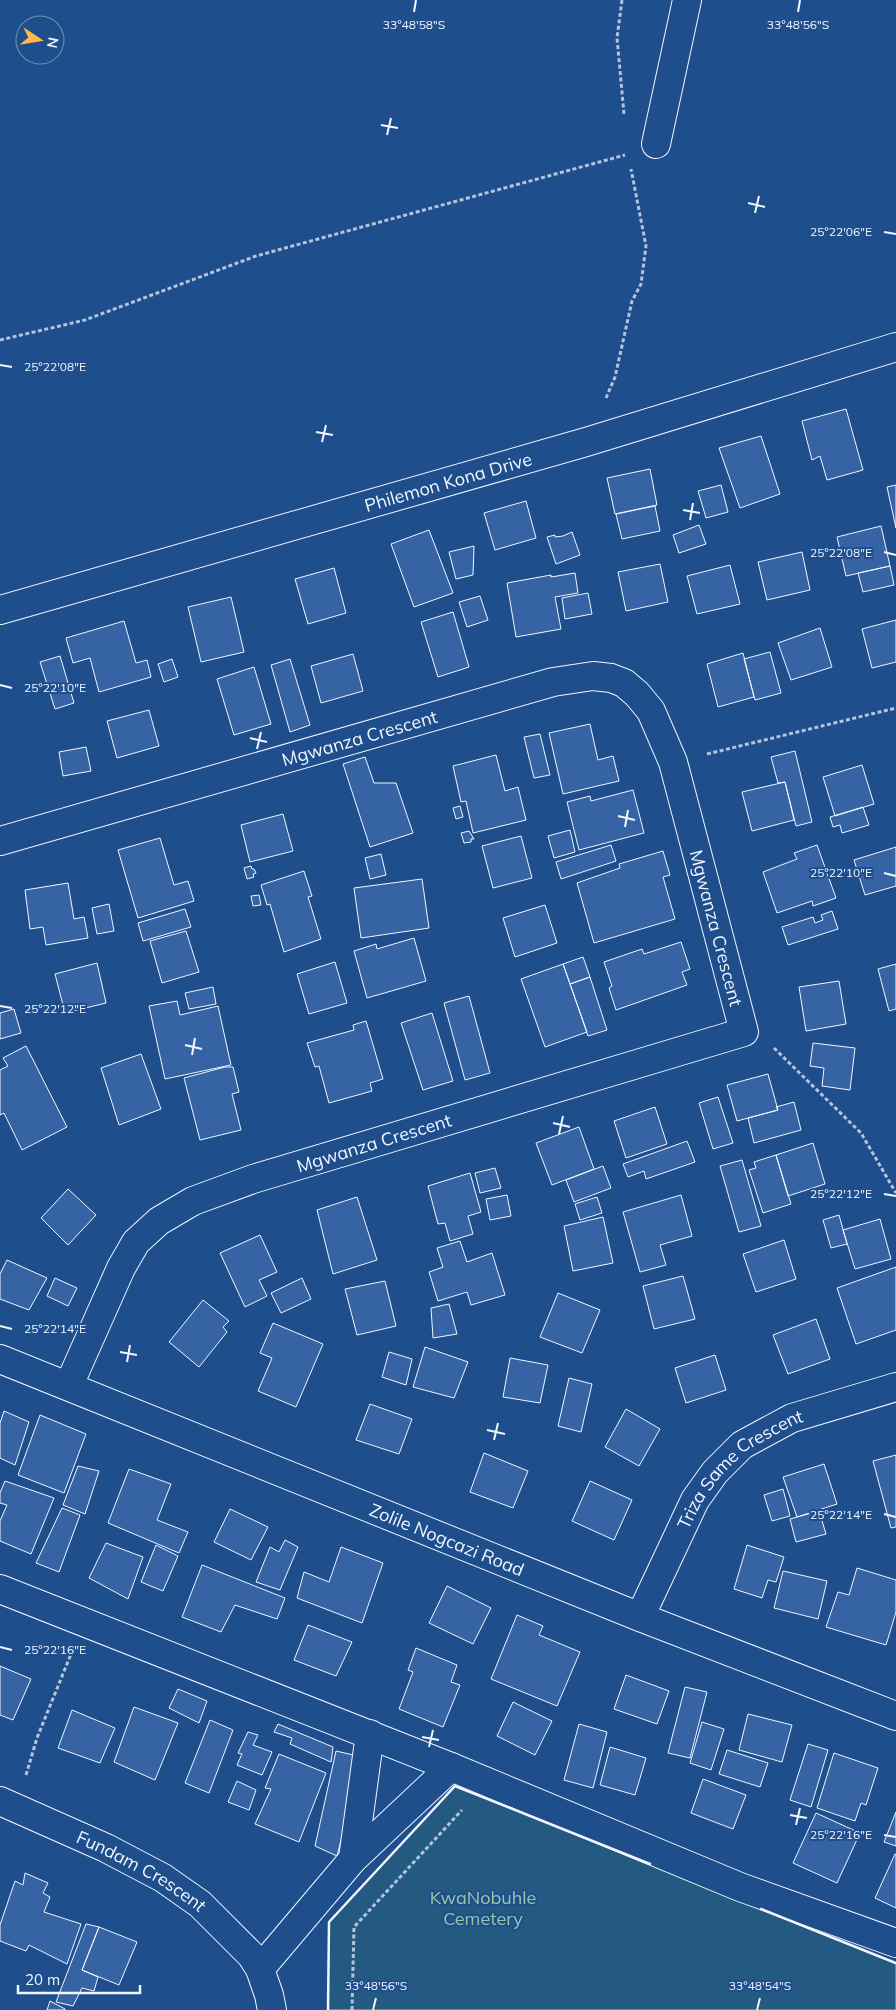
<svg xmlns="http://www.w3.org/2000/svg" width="896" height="2010" font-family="Mulish,sans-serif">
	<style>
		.green { fill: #245a82; stroke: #a8bbd7 }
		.building { fill: #3563a3; stroke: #f2f6ff }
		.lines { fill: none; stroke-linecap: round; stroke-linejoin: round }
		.minor-casing { stroke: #f2f6ff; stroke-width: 30 }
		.path { stroke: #b3c4dc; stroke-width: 3; stroke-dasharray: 4 2.5; stroke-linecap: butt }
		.minor { stroke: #1f4e8c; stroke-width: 28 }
		.wall { stroke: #f2f6ff; stroke-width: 2.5 }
		.ticks { fill: none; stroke: #f2f6ff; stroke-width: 2 }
		.labels { text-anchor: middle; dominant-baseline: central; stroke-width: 4; stroke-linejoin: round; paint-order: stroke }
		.street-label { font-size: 18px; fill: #f2f6ff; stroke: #1f4e8c }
		.park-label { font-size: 18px; fill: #97c8a6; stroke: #1f4e8c }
		.ticks-label { font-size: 12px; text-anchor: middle; fill: #f2f6ff; stroke: #1f4e8c; stroke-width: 4; stroke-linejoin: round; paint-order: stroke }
	</style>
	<rect width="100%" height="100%" fill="#1f4e8c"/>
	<path class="green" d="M455 1786 896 1964V2010H328L329 1922Z"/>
	<path class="building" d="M846 409 863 470 827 480 820 456 812 460 802 421Z
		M761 436 780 494 740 508 719 448Z
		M650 469 657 505 615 514 607 478Z
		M721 485 728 512 706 518 698 491Z
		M896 485V528L887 487Z
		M526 501 536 538 495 550 484 513Z
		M655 506 660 531 622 539 616 514Z
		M699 525 706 544 679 553 673 535Z
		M881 526 890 566 846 576 837 537Z
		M429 530 453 593 414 607 391 544Z
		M572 532 580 555 556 564 547 537 555 535V537L563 536Z
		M474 546 473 575 456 579 449 552Z
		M802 552 810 590 767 600 758 562Z
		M660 564 668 602 626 611 618 572Z
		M730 565 740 604 697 614 687 576Z
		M890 566 894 585 863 592 858 573Z
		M334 568 346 613 308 624 295 579Z
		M575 573 578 593 555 597 561 629 516 637 507 583 551 575V577Z
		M588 593 592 614 565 619 562 598Z
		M480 596 488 620 467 627 459 602Z
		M231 597 244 652 201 662 188 607Z
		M453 612 469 667 438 677 421 622Z
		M896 620V662L872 668 862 629Z
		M124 621 136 663 147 660 151 677 99 692 90 658 73 663 66 638Z
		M820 628 832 667 791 680 778 643Z
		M770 652 781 693 755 700 744 659Z
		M743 653 754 697 718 707 707 664Z
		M353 654 363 691 321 703 311 666Z
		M60 656 74 703 55 709 40 662Z
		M172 659 178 677 164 682 158 664Z
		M290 659 310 725 290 732 271 665Z
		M254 667 271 724 234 735 217 679Z
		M149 710 159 746 117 758 107 721Z
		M590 724 598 760 613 756 619 781 563 794 549 733Z
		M540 734 550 775 534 778 524 737Z
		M86 747 91 771 63 776 59 752Z
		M795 751 812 822 796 826 785 782 778 783 771 757Z
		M496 755 505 791 518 787 526 820 473 833 466 801 461 802 453 766Z
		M365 757 374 783H396L413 833 370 847 343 764Z
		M862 765 874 804 835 816 823 777Z
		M785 782 794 820 752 831 742 792Z
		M633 790 644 833 579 850 567 802 590 796 591 801Z
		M460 806 463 817 456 819 453 808Z
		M863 807 869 825 842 833 840 825 833 827 830 817Z
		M283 814 293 851 250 862 241 825Z
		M570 830 575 852 554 858 548 836Z
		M469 831 474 839H471V842L464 843 461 833Z
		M521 836 532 878 493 888 482 846Z
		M160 838 174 885 188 881 194 901 138 918 118 850Z
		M611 845 616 861 561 879 556 862Z
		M817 845 836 898 813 906 812 901 777 913 763 872 797 859 794 853Z
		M896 847V886L865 895 854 860Z
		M663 851 670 875 663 877 675 919 594 943 577 883 620 868 619 864Z
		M381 854 386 875 370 879 365 858Z
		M251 866 252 869H254L256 873 253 874 254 877 247 879 244 868Z
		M304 871 312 896 308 897 321 939 284 952 270 904 267 905 261 885Z
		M422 879 429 928 361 938 354 888Z
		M68 883 74 919 84 917 88 938 46 945 43 927 30 929 25 890Z
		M259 895 261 905 253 906 251 896Z
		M109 904 114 931 97 934 92 908Z
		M545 905 557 943 515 957 503 918Z
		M185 909 191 927 143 941 138 923Z
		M832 911 838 929 788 945 782 927 813 917 815 923 823 920 821 915Z
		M186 931 199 972 162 983 150 941Z
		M414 938 426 981 367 998 354 951 376 944 377 949Z
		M681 942 690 969 682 972 687 985 616 1010 609 988 612 986 604 962 642 949 644 954Z
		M583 957 590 977 570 984 563 964Z
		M335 962 347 1003 309 1014 297 974Z
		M97 963 106 1003 65 1013 55 974Z
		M563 964 587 1032 545 1047 521 979Z
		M896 964V1009L889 1011 878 969Z
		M590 977 607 1030 588 1036 570 984Z
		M839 981 846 1024 806 1031 799 987Z
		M213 987 216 1004 189 1009 185 993Z
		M469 996 490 1073 465 1080 444 1003Z
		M177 1001 180 1015 218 1006 231 1065 165 1079 149 1006Z
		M14 1009 21 1033 0 1039V1013Z
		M432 1013 453 1081 423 1090 401 1023Z
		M366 1021 383 1079 370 1083 372 1091 329 1103 319 1066 315 1067 307 1043 354 1030 353 1025Z
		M813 1043 855 1048 850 1090 822 1086 824 1068 810 1066Z
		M26 1046 67 1127 22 1150 4 1113 0 1115V1070L8 1066 3 1058Z
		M141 1054 161 1109 119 1125 101 1068Z
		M225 1067H233L239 1092 232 1094 241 1130 200 1140 184 1078Z
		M768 1074 778 1110 737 1121 727 1085Z
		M718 1097 733 1143 713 1149 699 1103Z
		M794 1102 801 1130 754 1143 748 1118 778 1110 776 1107Z
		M655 1107 667 1144 626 1158 614 1121Z
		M579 1127 594 1169 552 1185 536 1143Z
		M687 1141 695 1162 646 1179 644 1171 628 1177 623 1164Z
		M813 1143 825 1184 788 1196 776 1155Z
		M776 1155 791 1204 763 1213 749 1170 756 1168 754 1162Z
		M742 1160 761 1226 739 1232 720 1166Z
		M603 1166 611 1188 574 1202 566 1180Z
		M495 1168 501 1188 480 1193 475 1173Z
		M470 1173 481 1212 468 1216 473 1234 450 1241 445 1223 438 1224 428 1186Z
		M68 1189 96 1215 68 1245 41 1218Z
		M507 1195 511 1216 490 1220 486 1199Z
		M681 1195 692 1236 660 1245 666 1265 640 1272 623 1212Z
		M357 1197 377 1260 333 1274 317 1210Z
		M597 1197 602 1213 580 1220 575 1204Z
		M839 1215 847 1244 831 1248 823 1220Z
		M603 1217 613 1263 573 1271 564 1226Z
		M880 1219 891 1259 855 1269 843 1230Z
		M260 1235 277 1272 259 1280 267 1296 245 1307 220 1253Z
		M784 1240 796 1279 756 1292 743 1254Z
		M460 1241 467 1262 492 1253 505 1295 471 1305 467 1292 438 1301 429 1272 443 1267 437 1248Z
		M7 1260 47 1278 29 1310 0 1299V1274Z
		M896 1267V1330L856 1344 837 1288Z
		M683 1276 695 1319 654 1329 643 1286Z
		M55 1278 77 1288 68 1306 47 1296Z
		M302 1278 311 1299 281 1313 271 1293Z
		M385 1281 396 1326 357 1335 345 1289Z
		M558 1293 600 1310 582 1353 540 1337Z
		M203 1300 229 1321 223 1327 227 1332 199 1367 169 1342Z
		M449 1304 457 1334 433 1338 431 1308Z
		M816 1319 830 1359 788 1374 773 1335Z
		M273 1323 323 1344 296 1407 258 1391 272 1358 260 1353Z
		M425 1347 468 1362 454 1398 413 1387Z
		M389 1352 412 1359 406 1385 382 1377Z
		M715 1355 726 1390 686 1403 675 1368Z
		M510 1358 548 1365 540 1403 503 1397Z
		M569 1378 592 1384 581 1432 558 1426Z
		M370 1404 412 1419 399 1454 356 1440Z
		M626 1409 660 1429 639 1466 605 1447Z
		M4 1411 29 1422 15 1465 0 1458V1423Z
		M40 1415 86 1434 64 1493 18 1475Z
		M484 1453 528 1471 513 1508 470 1492Z
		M896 1455V1527L891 1528 873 1461Z
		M824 1464 837 1504 797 1517 783 1477Z
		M78 1466 99 1471 85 1514 63 1505Z
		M129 1469 171 1484 157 1520 188 1532 179 1553 108 1523Z
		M5 1481 54 1498 31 1554 0 1541V1521L7 1505 0 1503V1493Z
		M590 1481 632 1500 614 1540 572 1521Z
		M783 1489 790 1516 772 1521 764 1495Z
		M62 1508 80 1515 59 1572 36 1563Z
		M230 1509 268 1527 251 1560 214 1542Z
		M819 1511 826 1534 796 1542 790 1519Z
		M285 1540 298 1547 280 1590 256 1582 270 1547 279 1552Z
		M106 1543 143 1557 128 1599 89 1578Z
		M156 1545 178 1556 163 1591 141 1582Z
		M747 1545 784 1557 776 1582 768 1580 762 1598 734 1589Z
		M341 1547 383 1563 362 1623 297 1598 304 1572 329 1582Z
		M202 1565 285 1598 277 1619 235 1605 221 1632 182 1617Z
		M857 1568 896 1580V1612L886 1645 826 1627 838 1592 849 1595Z
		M783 1571 827 1581 818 1619 774 1608Z
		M447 1586 491 1608 473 1644 429 1623Z
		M517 1615 543 1626 539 1635 580 1652 557 1706 491 1679Z
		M308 1625 352 1642 336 1676 294 1660Z
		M416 1648 457 1665 451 1682 460 1685 443 1727 399 1709 413 1672 408 1670Z
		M0 1666 31 1679 13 1720 0 1715Z
		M626 1675 669 1691 657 1724 614 1709Z
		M685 1687 707 1692 690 1758 668 1753Z
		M178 1689 207 1701 199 1723 169 1708Z
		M513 1702 552 1721 535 1755 497 1736Z
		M134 1707 178 1723 155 1780 114 1762Z
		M72 1710 115 1728 100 1763 58 1748Z
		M748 1714 792 1725 782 1762 739 1750Z
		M210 1720 233 1730 209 1793 185 1783Z
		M702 1722 724 1729 711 1770 690 1763Z
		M278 1724 333 1747 331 1762 290 1744 292 1738 274 1732Z
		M579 1724 607 1732 593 1788 564 1780Z
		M248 1732 258 1735 253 1745 272 1752 262 1775 237 1765 242 1754 238 1753Z
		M808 1744 828 1750 811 1807 790 1800Z
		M610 1747 646 1758 635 1795 600 1785Z
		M727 1750 768 1763 760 1787 719 1774Z
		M336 1751 362 1757 337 1856 315 1846Z
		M834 1753 878 1768 866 1805 861 1803 855 1821 817 1808Z
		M279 1754 326 1773 299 1842 255 1824 271 1789 265 1788Z
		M703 1779 746 1795 733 1829 691 1813Z
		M237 1781 256 1790 249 1810 228 1802Z
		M896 1812V1846L884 1842Z
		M816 1813 860 1833 837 1883 793 1863Z
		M895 1854H896V1908L875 1898Z
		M25 1873 48 1883 43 1893 50 1897 44 1912 81 1924 67 1964 29 1945 26 1951 0 1941V1925L15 1881 23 1885Z
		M86 1924 99 1927 82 1970 98 1977 94 1991 82 1988 73 2006 56 2002Z
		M99 1927 137 1942 119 1985 82 1970Z
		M50 2001 65 2009V2010H47Z"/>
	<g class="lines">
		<g class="minor-casing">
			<g id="minor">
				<path d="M656 144 687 0"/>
				<path id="s1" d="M0 610 586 442 896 347"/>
				<path id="s2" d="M0 841 553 682 593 676 611 678 624 683 637 694 651 711 673 762 744 1032 253 1179 193 1201 159 1221 136 1242 121 1268 69 1385"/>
				<path id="s3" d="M0 1359 640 1617 896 1716"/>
				<path d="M0 1589 451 1767 740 1887 896 1943"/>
				<path id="s4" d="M640 1617 695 1500 715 1472 742 1445 792 1418 896 1387"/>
				<path id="s5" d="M0 1801 106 1848 163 1878 200 1904 251 1955 260 1969 269 1995 272 2010"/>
				<path d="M353 1859 370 1734"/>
				<path d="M260 1969 353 1859 451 1767"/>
			</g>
		</g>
		<path class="path" d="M622 0 617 38 624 114
			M0 340 85 320 256 256 625 155
			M606 398 615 377 632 301 641 284 646 246 631 169
			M707 754 896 708
			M774 1048 861 1133 896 1193
			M26 1775 37 1738 71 1654
			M352 2010 354 1927 462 1810"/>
		<use href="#minor" class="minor"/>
		<path class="wall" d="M761 1909 896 1963
			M328 2010 329 1922 455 1786 650 1864"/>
	</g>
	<path class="ticks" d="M414 12 416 0M798 12 800 0M381 125 398 128M387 135 391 118M748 203 765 207M755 213 759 196M884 232 896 234M0 365 12 367M316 432 333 435M322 442 326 425M683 510 700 513M690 520 693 503M884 552 896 555M0 685 12 688M250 738 267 742M257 749 261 732M618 816 635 820M625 827 628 810M884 873 896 876M0 1006 12 1008M185 1045 202 1049M192 1055 195 1038M553 1123 570 1127M559 1134 563 1116M884 1194 896 1196M0 1326 12 1329M120 1352 137 1355M127 1362 130 1345M487 1430 505 1434M494 1440 498 1423M884 1514 896 1517M0 1647 12 1650M422 1737 439 1740M429 1747 433 1730M790 1815 807 1818M796 1825 800 1808M884 1835 896 1837M373 2010 376 1998M757 2010 760 1998"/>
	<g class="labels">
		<g class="street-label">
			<text stroke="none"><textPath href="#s1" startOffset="466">Philemon Kona Drive</textPath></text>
			<text stroke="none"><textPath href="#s2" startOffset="374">Mgwanza Crescent</textPath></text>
			<text stroke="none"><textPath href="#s2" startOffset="914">Mgwanza Crescent</textPath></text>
			<text transform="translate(374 1143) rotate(-17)">Mgwanza Crescent</text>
			<text stroke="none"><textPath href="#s4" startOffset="184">Triza Same Crescent</textPath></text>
			<text stroke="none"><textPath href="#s3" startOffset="482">Zolile Nogcazi Road</textPath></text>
			<text stroke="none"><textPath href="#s5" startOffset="158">Fundam Crescent</textPath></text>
		</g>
		<g class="park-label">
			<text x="483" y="1897">KwaNobuhle<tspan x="483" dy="21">Cemetery</tspan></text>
		</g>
	</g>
	<g class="ticks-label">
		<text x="414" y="29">33°48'58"S</text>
		<text x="798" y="29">33°48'56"S</text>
		<text x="841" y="236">25°22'06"E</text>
		<text x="55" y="371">25°22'08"E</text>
		<text x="841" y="557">25°22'08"E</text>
		<text x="55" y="692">25°22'10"E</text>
		<text x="841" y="877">25°22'10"E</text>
		<text x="55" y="1013">25°22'12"E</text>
		<text x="841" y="1198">25°22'12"E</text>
		<text x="55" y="1333">25°22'14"E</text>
		<text x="841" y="1519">25°22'14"E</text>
		<text x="55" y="1654">25°22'16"E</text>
		<text x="841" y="1839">25°22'16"E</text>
		<text x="376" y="1990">33°48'56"S</text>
		<text x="760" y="1990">33°48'54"S</text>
	</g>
	<g transform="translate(40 40) rotate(102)"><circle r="24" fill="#1f4e8c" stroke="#7391ba"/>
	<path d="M0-4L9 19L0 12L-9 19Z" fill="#ffb74d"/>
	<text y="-8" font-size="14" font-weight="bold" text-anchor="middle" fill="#f2f6ff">N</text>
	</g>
	<path d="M18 1985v8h122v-8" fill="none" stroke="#f2f6ff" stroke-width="2.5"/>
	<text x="25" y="1985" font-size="15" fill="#f2f6ff" stroke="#1f4e8c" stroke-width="4" paint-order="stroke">20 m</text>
</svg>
